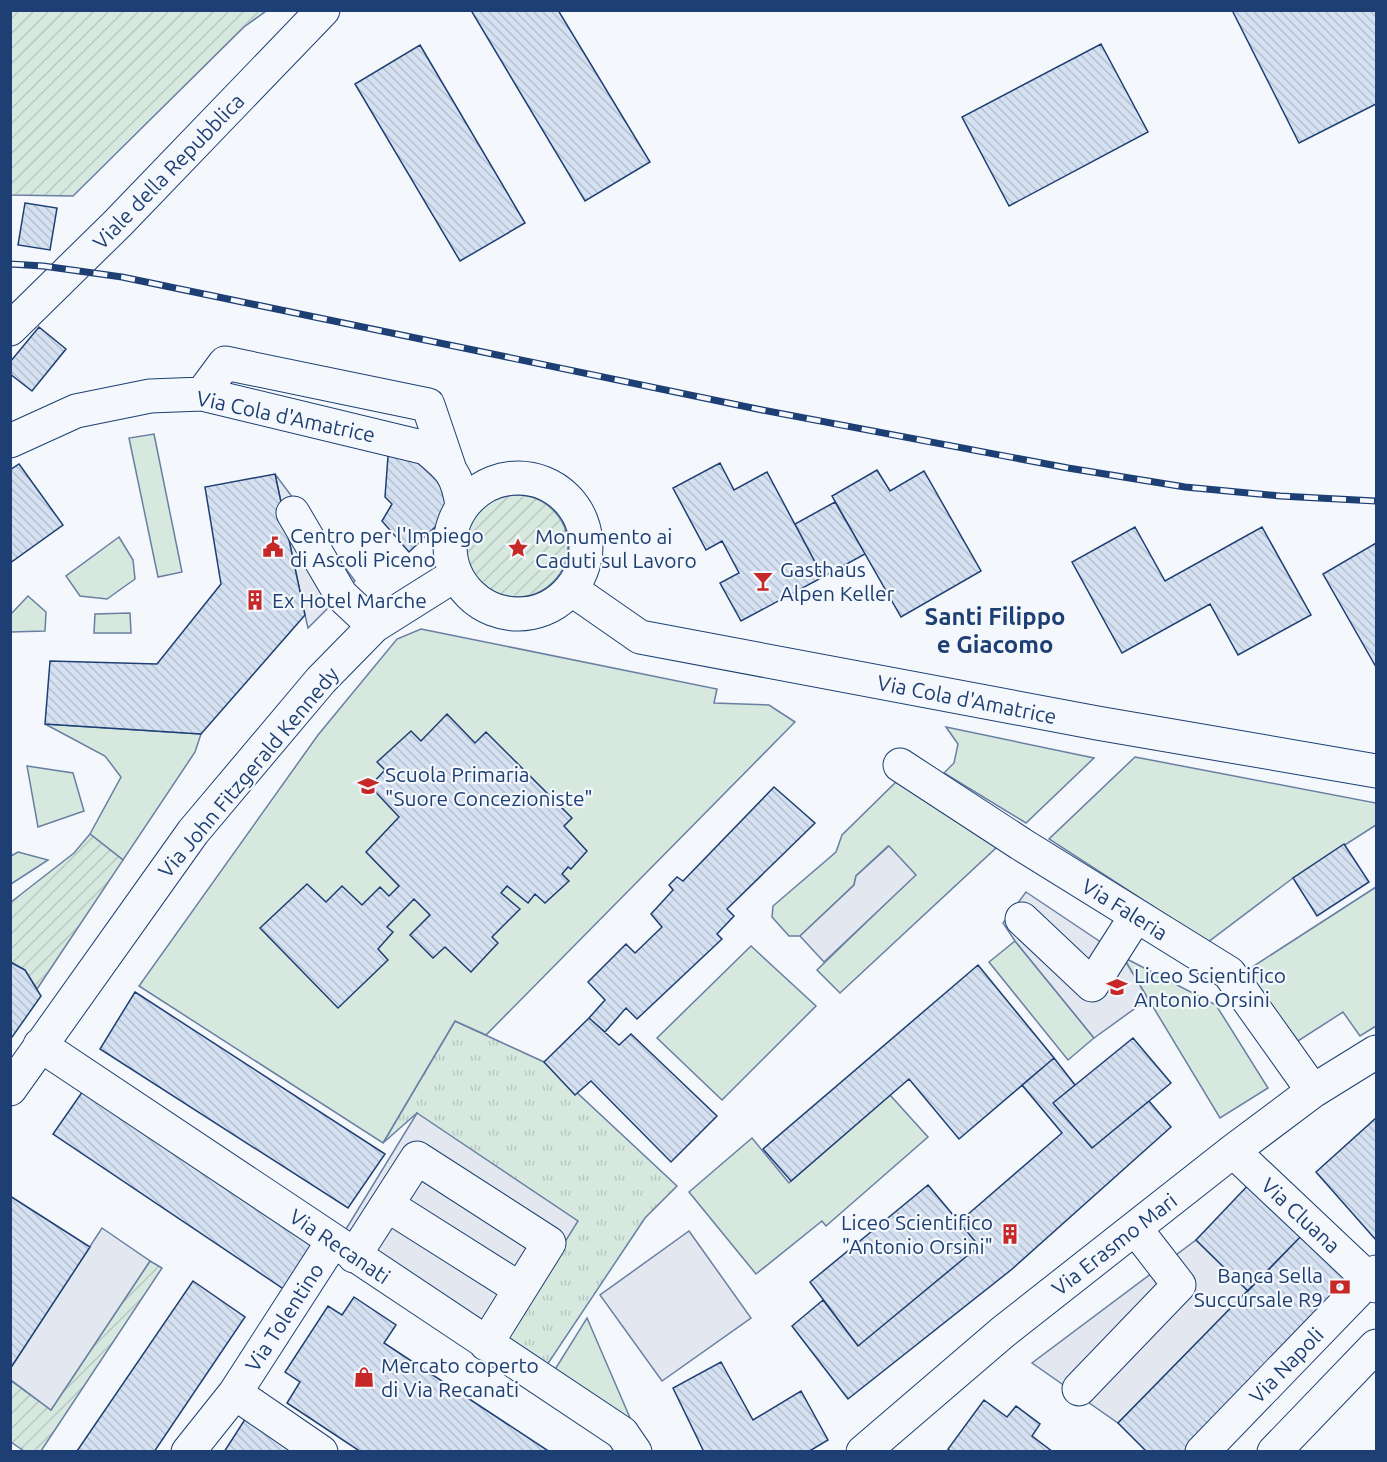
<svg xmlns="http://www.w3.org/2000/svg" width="1387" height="1462" font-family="Ubuntu,sans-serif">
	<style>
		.grass { fill: url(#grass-tufts); stroke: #687fa3; stroke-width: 1.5 }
		.park { fill: #d7e8df; stroke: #687fa3; stroke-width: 1.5 }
		.garden { fill: url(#garden-furrows); stroke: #687fa3; stroke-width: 1.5 }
		.parking { fill: #e3e8f0; stroke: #687fa3; stroke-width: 1.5 }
		.building { fill: url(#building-back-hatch); stroke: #1d3f73; stroke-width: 1.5 }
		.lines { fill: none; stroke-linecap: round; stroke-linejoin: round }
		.minor-casing { stroke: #1d3f73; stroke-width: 35 }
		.major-casing { stroke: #1d3f73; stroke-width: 35 }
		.minor { stroke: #f4f7fb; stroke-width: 33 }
		.major { stroke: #f4f7fb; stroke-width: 33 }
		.rail-casing { stroke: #1d3f73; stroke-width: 7 }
		.rail { stroke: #f4f7fb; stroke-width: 4.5; stroke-dasharray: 14; stroke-linecap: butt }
		.labels { text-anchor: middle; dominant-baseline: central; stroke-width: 4.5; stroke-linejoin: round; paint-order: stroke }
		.street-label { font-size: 21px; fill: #1d3f73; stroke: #f4f7fb }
		.poi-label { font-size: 21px; fill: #1d3f73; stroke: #f4f7fb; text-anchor: start }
		.quarter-label { font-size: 24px; font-weight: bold; fill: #1d3f73; stroke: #f4f7fb }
	</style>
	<defs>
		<pattern id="grass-tufts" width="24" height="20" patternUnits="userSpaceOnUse" patternTransform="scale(1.5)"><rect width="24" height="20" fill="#d7e8df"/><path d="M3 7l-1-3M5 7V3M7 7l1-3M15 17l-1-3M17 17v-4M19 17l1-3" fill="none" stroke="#b8c8c3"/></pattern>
		<pattern id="garden-furrows" width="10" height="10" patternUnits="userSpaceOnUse" patternTransform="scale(1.5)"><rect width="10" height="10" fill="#d7e8df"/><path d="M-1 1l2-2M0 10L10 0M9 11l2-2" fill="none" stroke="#b8c8c3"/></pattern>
		<pattern id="building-back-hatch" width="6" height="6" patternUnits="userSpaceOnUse" patternTransform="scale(1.5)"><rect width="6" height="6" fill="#d5e0f0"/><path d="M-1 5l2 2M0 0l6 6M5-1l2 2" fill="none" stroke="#b6c1d1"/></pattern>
	</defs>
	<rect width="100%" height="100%" fill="#f4f7fb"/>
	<path class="grass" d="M455 1021 544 1062 677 1186 645 1218 547 1365 505 1338 417 1113 383 1143Z"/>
	<path class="park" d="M154 434 182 572 158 577 129 438Z
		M119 537 133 560 135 579 107 599 80 596 66 576Z
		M28 596 46 612 45 631 11 632V614Z
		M130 613 131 633H94L95 614Z
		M421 629 717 689 714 703 769 705 795 722 486 1035 455 1021 383 1143 139 986 318 735 397 639Z
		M45 724 201 734 195 752 123 860 90 834 121 777 105 756Z
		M946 727 1094 758 1026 823 944 773 954 763 958 744Z
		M1135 757 1376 803V825L1293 878 1208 942 1049 839Z
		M27 766 73 773 84 811 38 827Z
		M897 781 997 847 840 993 817 970 915 875 888 846 856 876 854 885 800 936H789L772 917 773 906 836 852 842 835Z
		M18 852 48 860 11 884V856Z
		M1376 887V1026L1360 1036 1343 1012 1298 1041 1246 971Z
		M1015 941 1094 1038 1068 1060 989 962Z
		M751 946 816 1006 722 1100 657 1038Z
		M1123 957 1216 1005 1268 1088 1220 1118Z
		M890 1095 928 1137 826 1226 822 1221 756 1274 689 1192 752 1138 789 1183Z
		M587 1318 634 1427 554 1371Z"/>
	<path class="garden" d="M11 10H266V11L244 27 73 196 11 195Z
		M466 546a51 51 0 1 1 102 0a51 51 0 1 1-102 0Z
		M90 834 123 860 37 989 25 970 11 962V902L74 853Z
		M150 1261 162 1268 41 1451H24L11 1442 10 1380 51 1410Z"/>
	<path class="parking" d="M275 474 355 581 308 628 305 615Z
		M889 846 916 875 824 962 800 936 854 885 856 876Z
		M1026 892 1123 957 1148 999 1094 1038 1015 941 1003 923Z
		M417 1113 578 1221 505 1338 346 1229Z
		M102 1228 150 1261 51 1410 11 1380 10 1369Z
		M689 1231 751 1318 662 1381 600 1295Z
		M1196 1240 1248 1291 1118 1423 1032 1363Z"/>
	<path class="building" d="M473 10H558L650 162 585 201 472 12Z
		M1232 10H1376V104L1299 143Z
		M1101 44 1148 132 1009 206 962 117Z
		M420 45 525 223 460 261 355 84Z
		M25 203 57 208 50 250 18 245Z
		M39 327 66 349 32 391 10 374V362Z
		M388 456 434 459 457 506 409 552 382 521 392 504 385 497Z
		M720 463 734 490 767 472 823 577 741 621 720 583 739 573 722 541 706 550 673 488Z
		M19 464 63 525 10 563V470Z
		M877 470 890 491 924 471 981 571 901 617 832 496Z
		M275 474 305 615 201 734 45 724 50 661 157 664 221 584 205 487Z
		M835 502 865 554 823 577 795 524Z
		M1135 527 1165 581 1262 527 1311 615 1238 655 1210 604 1122 653 1072 562Z
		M1376 543V667L1323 574Z
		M447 714 475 743 486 732 572 818 564 826 587 851 571 869 568 867 562 874 569 881 545 903 535 894 528 903 507 886 501 893 520 909 492 937 498 943 471 972 445 947 433 958 410 935 430 915 414 899 387 927 393 932 378 949 388 960 338 1008 260 928 307 884 326 902 342 886 362 905 380 887 389 896 399 886 366 852 399 817 370 786 385 770 377 762 411 731 421 741Z
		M774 787 815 823 727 909 734 916 717 934 722 939 637 1019 626 1008 605 1032 589 1018 605 1000 588 982 626 944 635 953 662 927 651 914 673 890 669 885 677 877 683 881Z
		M1344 844 1369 882 1317 916 1293 878Z
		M10 962 25 970 41 996 10 1040Z
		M978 965 1054 1058 959 1139 909 1079 791 1181 763 1149Z
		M135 992 385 1154 348 1208 100 1049Z
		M589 1018 619 1045 631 1034 717 1116 671 1162 591 1081 575 1095 544 1062Z
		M1133 1038 1171 1083 1092 1148 1053 1103Z
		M1054 1058 1075 1085 1053 1103 1092 1148 1149 1101 1171 1127 1011 1270 848 1399 792 1326 823 1300 858 1346 979 1246 959 1222 1062 1133 1022 1085Z
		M85 1088 325 1246 291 1294 53 1134Z
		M1376 1118V1240L1316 1172Z
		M1253 1180 1306 1231 1248 1291 1196 1240Z
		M928 1185 979 1246 858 1346 810 1282Z
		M10 1196 90 1247 10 1369Z
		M1306 1231 1355 1278 1184 1452H1147L1118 1423Z
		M193 1281 245 1317 154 1452 77 1451Z
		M354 1297 396 1325 384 1343 550 1452H361L287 1403 300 1382 285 1372 328 1306 342 1315Z
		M721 1362 753 1420 801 1391 828 1440 808 1452H704L673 1388Z
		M984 1400 1007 1417 1016 1406 1040 1424 1032 1436 1053 1452H952L948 1449Z
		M251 1410 297 1441 290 1452H224Z"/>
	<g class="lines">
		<g class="minor-casing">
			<path id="minor" d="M10 329 118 223 323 10
				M202 394 225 363 428 405 449 467
				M10 441 76 411 150 396 202 394 426 448C450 468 457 473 462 505
				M450 546a68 68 0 1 1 136 0a68 68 0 1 1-136 0Z
				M293 513 341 595 374 626
				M571 589 640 637 1097 723 1376 771
				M900 765 1021 844 1229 973 1313 1091
				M1022 919 1092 985 1136 916
				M40 1045 622 1433 635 1452
				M10 1089 193 832 321 680 374 626 455 575
				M1233 1151 1376 1286
				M387 1205 520 1289
				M354 1256 417 1158 549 1243 486 1344
				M1079 1389 1179 1285 1135 1228
				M235 1393 321 1452
				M188 1452 235 1393 333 1241
				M863 1452 1003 1332 1233 1151 1313 1091 1376 1052"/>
		</g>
		<g class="major-casing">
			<path id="major" d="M1202 1452 1376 1272
				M1274 1452 1376 1346"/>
		</g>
		<use href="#minor" class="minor"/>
		<use href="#major" class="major"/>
		<g class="rail-casing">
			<path id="rail" d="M10 264 43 266 122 277 762 410 1068 468 1185 487 1280 496 1376 501"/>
		</g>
		<use href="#rail" class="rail"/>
	</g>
	<defs>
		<g id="civic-bare" transform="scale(1.62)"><path d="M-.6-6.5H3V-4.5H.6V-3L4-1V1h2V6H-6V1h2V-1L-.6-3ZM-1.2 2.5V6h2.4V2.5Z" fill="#c62828" stroke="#f4f7fb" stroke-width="2.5" paint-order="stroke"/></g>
		<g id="sight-bare" transform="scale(1.62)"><path d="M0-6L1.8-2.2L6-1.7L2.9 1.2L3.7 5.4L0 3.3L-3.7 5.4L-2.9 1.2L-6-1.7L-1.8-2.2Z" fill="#c62828" stroke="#f4f7fb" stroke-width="2.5" paint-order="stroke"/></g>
		<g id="bar-bare" transform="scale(1.62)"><path d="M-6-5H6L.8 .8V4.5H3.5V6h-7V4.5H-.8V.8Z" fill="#c62828" stroke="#f4f7fb" stroke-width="2.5" paint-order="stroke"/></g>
		<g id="building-bare" transform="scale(1.62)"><path d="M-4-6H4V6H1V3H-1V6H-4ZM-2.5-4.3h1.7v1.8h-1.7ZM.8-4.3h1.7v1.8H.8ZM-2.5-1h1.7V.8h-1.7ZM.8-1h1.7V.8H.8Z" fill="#c62828" stroke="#f4f7fb" stroke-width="2.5" paint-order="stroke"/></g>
		<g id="school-bare" transform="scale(1.62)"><path d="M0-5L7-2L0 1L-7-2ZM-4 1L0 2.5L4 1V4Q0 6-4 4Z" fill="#c62828" stroke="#f4f7fb" stroke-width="2.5" paint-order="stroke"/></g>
		<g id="bank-bare" transform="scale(1.62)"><path d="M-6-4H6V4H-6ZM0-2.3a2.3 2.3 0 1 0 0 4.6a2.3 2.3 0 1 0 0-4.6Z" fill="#c62828" stroke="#f4f7fb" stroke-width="2.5" paint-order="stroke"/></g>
		<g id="shop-bare" transform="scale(1.62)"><path d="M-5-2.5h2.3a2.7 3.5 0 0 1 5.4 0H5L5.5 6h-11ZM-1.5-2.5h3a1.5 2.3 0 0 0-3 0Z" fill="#c62828" stroke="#f4f7fb" stroke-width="2.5" paint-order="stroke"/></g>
	</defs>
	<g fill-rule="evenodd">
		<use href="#civic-bare" x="273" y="547"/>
		<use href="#sight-bare" x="518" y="548"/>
		<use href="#bar-bare" x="763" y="581"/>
		<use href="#building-bare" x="255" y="600"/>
		<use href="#school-bare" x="368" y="786"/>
		<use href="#school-bare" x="1117" y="987"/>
		<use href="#building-bare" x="1010" y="1234"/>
		<use href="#bank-bare" x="1340" y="1287"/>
		<use href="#shop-bare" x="364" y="1377"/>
	</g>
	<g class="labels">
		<g class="street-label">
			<text transform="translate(168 171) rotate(-46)">Viale della Repubblica</text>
			<text transform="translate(286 416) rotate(12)">Via Cola d'Amatrice</text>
			<text transform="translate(967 699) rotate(11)">Via Cola d'Amatrice</text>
			<text transform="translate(248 772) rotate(-50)">Via John Fitzgerald Kennedy</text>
			<text transform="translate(1125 909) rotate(32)">Via Faleria</text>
			<text transform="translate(1301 1215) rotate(43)">Via Cluana</text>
			<text transform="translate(1114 1244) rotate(-38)">Via Erasmo Mari</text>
			<text transform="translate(340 1246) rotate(34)">Via Recanati</text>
			<text transform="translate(284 1317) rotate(-57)">Via Tolentino</text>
			<text transform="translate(1286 1365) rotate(-46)">Via Napoli</text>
		</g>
		<g class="poi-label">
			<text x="290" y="535">Centro per l'Impiego<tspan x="290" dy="24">di Ascoli Piceno</tspan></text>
			<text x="535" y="536">Monumento ai<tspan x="535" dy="24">Caduti sul Lavoro</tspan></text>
			<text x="780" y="569">Gasthaus<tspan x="780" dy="24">Alpen Keller</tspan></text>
			<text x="272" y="600">Ex Hotel Marche</text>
			<text x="385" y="774">Scuola Primaria<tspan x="385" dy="24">"Suore Concezioniste"</tspan></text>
			<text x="1134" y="975">Liceo Scientifico<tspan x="1134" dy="24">Antonio Orsini</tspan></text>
			<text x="993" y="1222" text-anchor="end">Liceo Scientifico<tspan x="993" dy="24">"Antonio Orsini"</tspan></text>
			<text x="1323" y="1275" text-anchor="end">Banca Sella<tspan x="1323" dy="24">Succursale R9</tspan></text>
			<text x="381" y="1365">Mercato coperto<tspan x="381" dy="24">di Via Recanati</tspan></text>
		</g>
		<g class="quarter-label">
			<text x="995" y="616">Santi Filippo<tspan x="995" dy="28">e Giacomo</tspan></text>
		</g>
	</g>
	<rect width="1387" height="1462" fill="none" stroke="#1d3f73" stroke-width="24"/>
</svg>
